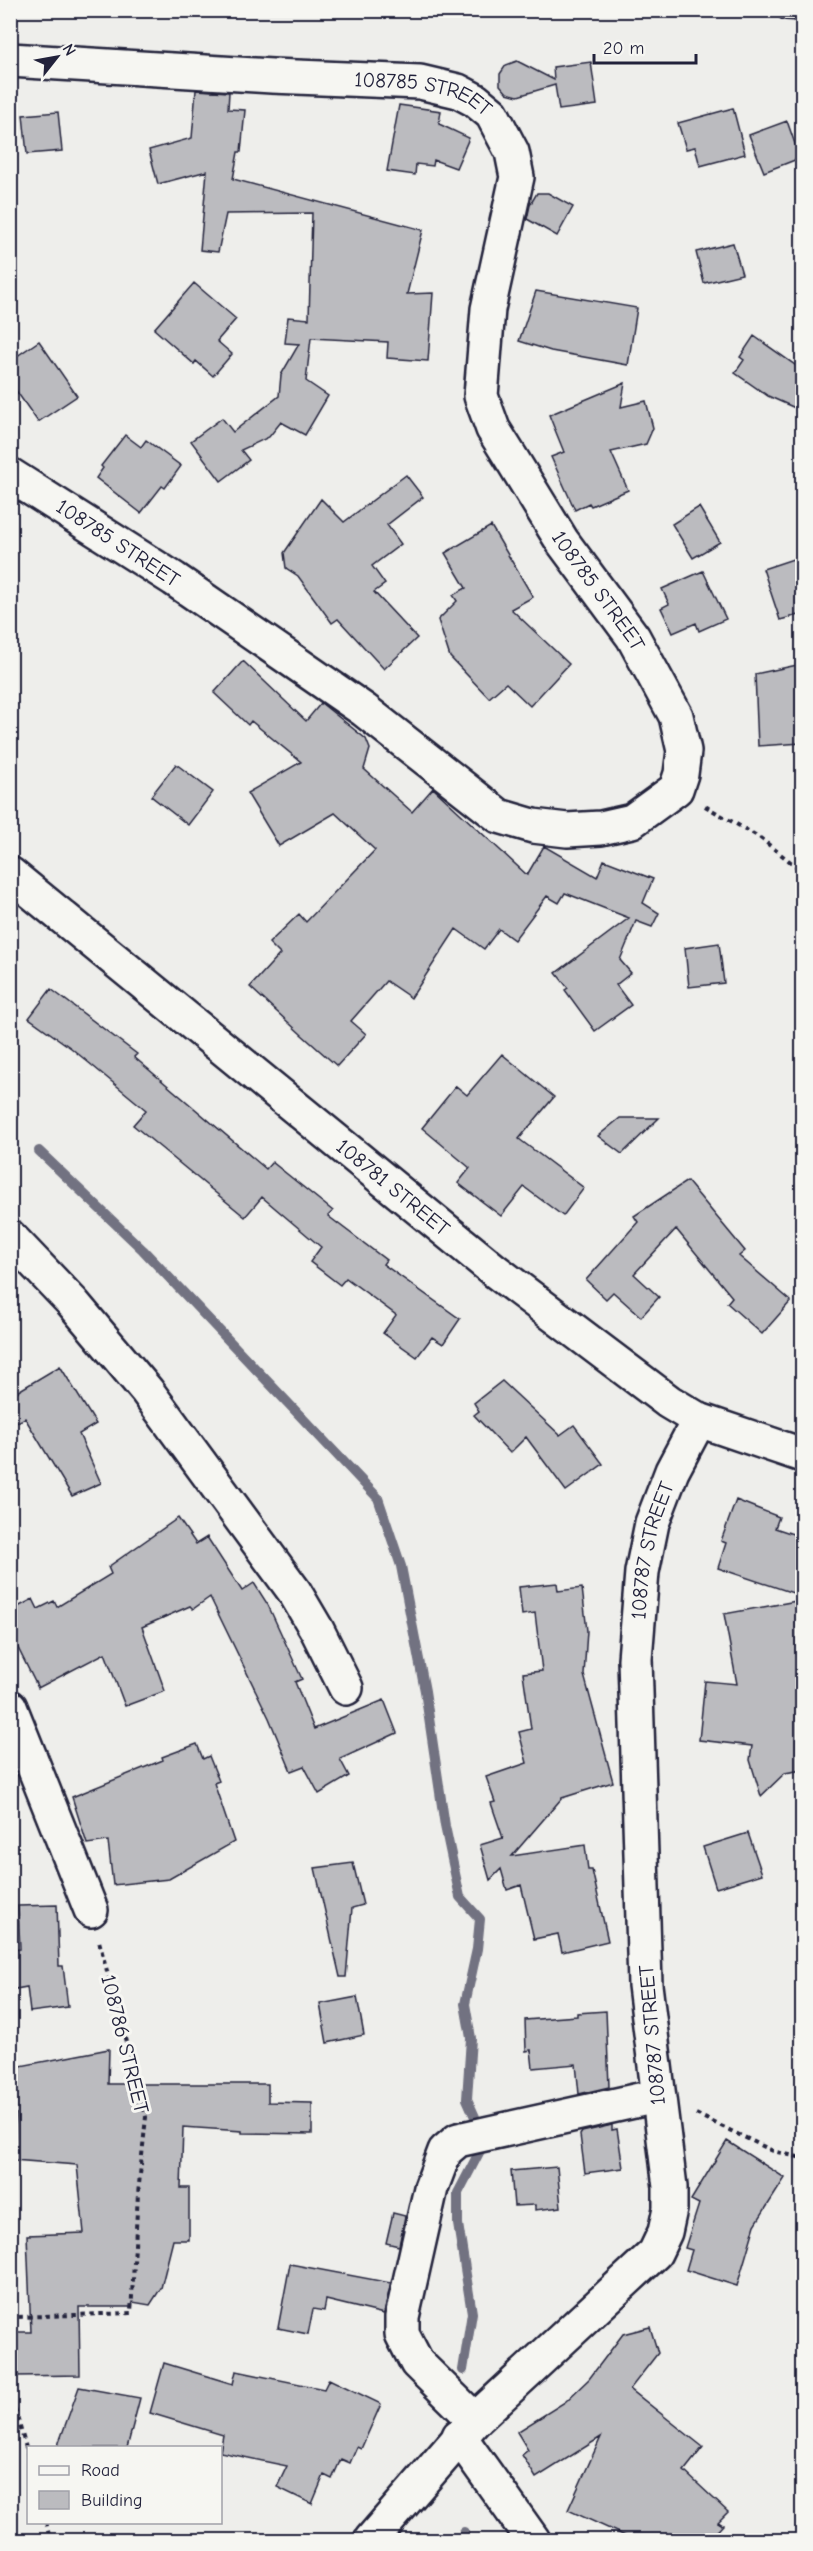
<svg xmlns="http://www.w3.org/2000/svg" width="813" height="2551" font-family="'Comic Neue',sans-serif">
	<style>
		.lines { fill: none; stroke-linecap: round; stroke-linejoin: round }
		.stream { stroke: #727281; stroke-width: 10 }
		.building { fill: #bbbbbf; stroke: #22223b; stroke-width: 1.5 }
		.lane-casing { stroke: #22223b; stroke-width: 22 }
		.street-casing { stroke: #22223b; stroke-width: 38 }
		.secondary-casing { stroke: #22223b; stroke-width: 38 }
		.path { stroke: #22223b; stroke-width: 4; stroke-dasharray: 4.5 4.5; stroke-linecap: butt }
		.lane { stroke: #f6f6f2; stroke-width: 18 }
		.street { stroke: #f6f6f2; stroke-width: 33 }
		.secondary { stroke: #f6f6f2; stroke-width: 33 }
		.labels { text-anchor: middle; dominant-baseline: central; stroke-width: 6; stroke-linejoin: round; paint-order: stroke }
		.street-label { font-size: 21px; fill: #22223b; stroke: #f6f6f2 }
	</style>
	<rect width="100%" height="100%" fill="#eeeeeb"/>
	<filter id="ink" filterUnits="userSpaceOnUse"><feTurbulence type="fractalNoise" baseFrequency=".0167" numOctaves="2"/><feDisplacementMap in="SourceGraphic" scale="12" xChannelSelector="R" yChannelSelector="G"/><feConvolveMatrix kernelMatrix="1 2 1 2 8 2 1 2 1" color-interpolation-filters="sRGB"/></filter>
	<g filter="url(#ink)">
		<g class="lines">
			<path class="stream" d="M39 1151 143 1250 378 1498 401 1566 425 1691 445 1826 460 1897 480 1919 477 1949 465 2004 471 2038 467 2099 475 2117 482 2147 458 2193V2224L472 2313 463 2370
				M462 2540 464 2532"/>
		</g>
		<path class="building" d="M517 61 554 80 553 67 591 62 597 105 559 110 555 85 518 96 507 93 500 85V74L506 65Z
			M196 90 229 92 228 109 245 110 241 152H238L233 179 423 230 407 294 433 293 428 361 387 358 388 342 311 338 306 381 328 396 305 435 281 422 269 437 241 450 249 460 221 481 191 441 222 418 233 432 279 396 281 375 299 344 285 343 288 317 309 319 312 213 226 214 218 252 200 250 207 171 158 184 149 150 192 138Z
			M399 105 441 111 439 124 469 138 456 168 434 160 433 166 416 164 415 175 387 171Z
			M733 108 745 154 700 166 695 147 686 149 678 123Z
			M58 112 62 151 27 154 23 115Z
			M787 121 800 158 764 172 749 135Z
			M537 193H548L573 207 557 236 527 219 530 205Z
			M733 243 742 274 704 283 696 252Z
			M194 283 236 319 217 341 232 354 213 376 196 361 194 364 154 329Z
			M536 291 637 308 628 365 551 351 519 341Z
			M754 336 802 370V411L768 396 735 373 744 360 740 357Z
			M39 341 77 396 38 422 10 382V361Z
			M625 383 621 407 646 401 653 428 646 444 611 452 628 490 591 506 589 503 575 510 551 457 564 452 549 415Z
			M125 435 141 447 146 440 181 466 165 488 162 486 141 513 96 478 103 468 101 466Z
			M406 475 423 497 387 525 401 544 372 566 385 584 374 592 417 638 384 669 338 619 332 623 298 576 286 568 284 553 321 499 344 522Z
			M699 507 720 542 693 558 672 524Z
			M491 526 533 597 511 609 569 664 530 706 506 683 489 698 450 657 438 620 457 601 453 595 466 588 445 553Z
			M802 556V614L780 620 763 569Z
			M703 571 726 619 699 631 696 623 673 633 661 608 669 604 662 589Z
			M243 661 306 721 321 703 366 739 370 749 364 769 412 812 433 788 527 875 544 846 597 877 604 860 653 879 643 903 659 913 652 927 636 921 620 960 631 973 616 985 631 1005 595 1031 565 990 568 988 556 973 629 918 565 893 559 903 547 896 514 940 499 929 484 949 456 929 411 998 386 981 351 1021 366 1034 337 1066 302 1035 250 987 280 954 269 943 299 914 306 922 375 850 335 813 279 846 247 793 301 762 251 721 248 725 214 693Z
			M802 664V743L758 746 755 674Z
			M176 764 213 792 188 825 151 796Z
			M719 943 724 983 689 987 685 948Z
			M51 989 137 1054 134 1057 266 1169 272 1162 333 1211 328 1216 386 1260 383 1264 460 1319 443 1344 432 1337 417 1357 383 1333 396 1315 346 1278 340 1285 310 1262 321 1247 262 1197 245 1217 133 1125 146 1110 71 1048 29 1018Z
			M502 1054 554 1097 519 1139 584 1188 563 1216 524 1187 501 1216 458 1183 470 1168 422 1128 456 1086 467 1095Z
			M620 1118H659L622 1154 598 1136Z
			M687 1181 745 1251 739 1256 791 1301 762 1334 727 1303 732 1297 676 1229 634 1274 659 1297 641 1317 613 1292 606 1299 586 1280 638 1222 634 1216Z
			M60 1366 96 1424 79 1434 101 1483 72 1496 25 1418 10 1426V1396Z
			M502 1381 560 1435 574 1425 603 1464 566 1491 526 1437 510 1453 474 1415 479 1411 474 1403Z
			M736 1500 779 1517 775 1528 802 1537V1596L718 1568 726 1543 721 1541Z
			M178 1518 196 1544 207 1537 242 1591 254 1583 268 1605 302 1679 295 1682 314 1729 384 1700 397 1733 340 1759 349 1776 319 1794 304 1766 291 1771 269 1718 210 1597 193 1609 190 1606 142 1627 165 1691 125 1706 105 1653 38 1688 10 1632V1611L33 1599 38 1609 54 1601 57 1607 111 1574 108 1567Z
			M557 1583 558 1591 582 1588 587 1631 584 1675 613 1782 562 1798 512 1856 585 1845 588 1870H592L608 1941 562 1952 558 1934 534 1939 521 1885 507 1890 501 1869 490 1880 480 1845 503 1838 491 1803 495 1802 486 1777 527 1763 519 1732 531 1729 523 1673 542 1671 535 1613 522 1615 519 1587Z
			M802 1600V1770L785 1773 761 1796 750 1760 752 1746 699 1740 705 1681 737 1684 724 1614Z
			M197 1744 203 1759 209 1756 219 1781 214 1783 234 1842 169 1879 113 1885 108 1841 87 1844 72 1797 163 1760 162 1757Z
			M748 1833 762 1874 716 1888 703 1847Z
			M353 1863 363 1905 352 1908 346 1977H340L315 1868Z
			M57 1905 59 1966H63L68 2007 30 2012 27 1987 10 1990V1950L20 1949 18 1906Z
			M357 1997 364 2035 327 2043 320 2004Z
			M606 2011 609 2087 579 2094 576 2064 533 2068 531 2050 526 2051 525 2020 577 2016V2013Z
			M109 2049 108 2084H268V2102L312 2103V2134L242 2133V2131L183 2127 181 2188H189V2240H173L161 2288 150 2305 133 2302 132 2307H79L80 2375 16 2376 15 2332H31L27 2235 84 2233 77 2165 13 2160 16 2114 10 2115V2068Z
			M612 2125V2130L617 2129 623 2168 585 2173 580 2135 582 2132Z
			M727 2141 785 2178 755 2225 737 2286 686 2270 692 2250 685 2248 699 2204 691 2200Z
			M557 2167 561 2207 535 2210V2205L514 2206 511 2171Z
			M393 2213 405 2216 399 2246 386 2243Z
			M290 2264 391 2283 384 2314 326 2300 324 2311 313 2309 308 2334 278 2328Z
			M650 2327 658 2353 630 2389 703 2447 684 2471 728 2512 718 2522 723 2525 708 2541H636L568 2510 601 2437 536 2478 522 2455 528 2450 517 2432 565 2402 589 2379 623 2334Z
			M164 2363 233 2384 236 2371 324 2389 329 2379 381 2404 361 2449 357 2447 350 2463 341 2459 332 2479 324 2475 312 2504 277 2487 287 2466 220 2452 223 2435 150 2413Z
			M79 2387 140 2398 127 2448H57Z"/>
		<g class="lines">
			<g class="lane-casing">
				<path id="lane" d="M786 10 802 11"/>
			</g>
			<g class="street-casing">
				<g id="street">
					<path id="s1" d="M10 60 272 76 420 82 458 91 475 100 492 114 512 152 517 177 488 309 481 396 493 429 513 461 562 541 633 637 676 716 684 751 681 774 676 789 632 821 601 828 567 830 533 826 499 816 364 710 174 579 10 475"/>
					<path d="M10 1237 73 1303 147 1391 294 1591 317 1630 346 1688"/>
					<path d="M10 1707 91 1910"/>
					<path d="M475 2420 417 2363 402 2334V2317L431 2188 445 2151 458 2140 657 2096"/>
					<path d="M459 2436 533 2540"/>
					<path id="s2" d="M371 2540 475 2420 655 2253 665 2232 670 2209V2187L645 1985 635 1659 642 1572 652 1523 672 1471 699 1420"/>
				</g>
			</g>
			<g class="secondary-casing">
				<g id="secondary">
					<path id="s3" d="M10 874 494 1270 669 1402 699 1420 802 1455"/>
				</g>
			</g>
			<path class="path" d="M705 806 759 837 802 871
				M696 2114 773 2151 802 2158
				M10 2320 17 2317 131 2313 138 2194 146 2117 99 1941
				M10 2392 28 2455
				M46 2522 50 2540"/>
			<use href="#lane" class="lane"/>
			<use href="#street" class="street"/>
			<use href="#secondary" class="secondary"/>
		</g>
	</g>
	<g class="labels">
		<g class="street-label">
			<text stroke="none"><textPath href="#s1" startOffset="416">108785 STREET</textPath></text>
			<text transform="translate(118 543) rotate(33)">108785 STREET</text>
			<text stroke="none"><textPath href="#s1" startOffset="1010">108785 STREET</textPath></text>
			<text stroke="none"><textPath href="#s3" startOffset="495">108781 STREET</textPath></text>
			<text stroke="none"><textPath href="#s2" startOffset="1113">108787 STREET</textPath></text>
			<text transform="translate(652 2035) rotate(-95)">108787 STREET</text>
			<text transform="translate(125 2044) rotate(76)">108786 STREET</text>
		</g>
	</g>
	<rect width="813" height="2551" fill="none" stroke="#f6f6f2" stroke-width="36"/>
	<rect x="18" y="18" width="777" height="2515" fill="none" stroke="#22223b" stroke-width="2" filter="url(#ink)"/>
	<rect x="27" y="2446" width="195" height="78" fill="#f6f6f2" stroke="#a1a1a9" stroke-width="1.5"/>
	<rect x="39" y="2466" width="30" height="9" fill="#f6f6f2" stroke="#a1a1a9" stroke-width="1.5"/>
	<text x="81" y="2476" font-size="18" fill="#22223b">Road</text>
	<rect x="39" y="2491" width="30" height="18" fill="#bbbbbf" stroke="#a1a1a9" stroke-width="1.5"/>
	<text x="81" y="2506" font-size="18" fill="#22223b">Building</text>
	<g transform="translate(57 57) rotate(59)" stroke="#f6f6f2" stroke-width="4.5" paint-order="stroke">
	<path d="M0-4.5L10 22L0 15L-10 22Z" fill="#22223b"/>
	<text y="-9" font-size="16" font-weight="bold" text-anchor="middle" fill="#22223b">N</text>
	</g>
	<path d="M594 54v9h102v-9" fill="none" stroke="#22223b" stroke-width="3"/>
	<text x="603" y="54" font-size="18" fill="#22223b" stroke="#f6f6f2" stroke-width="4.5" paint-order="stroke">20 m</text>
</svg>
